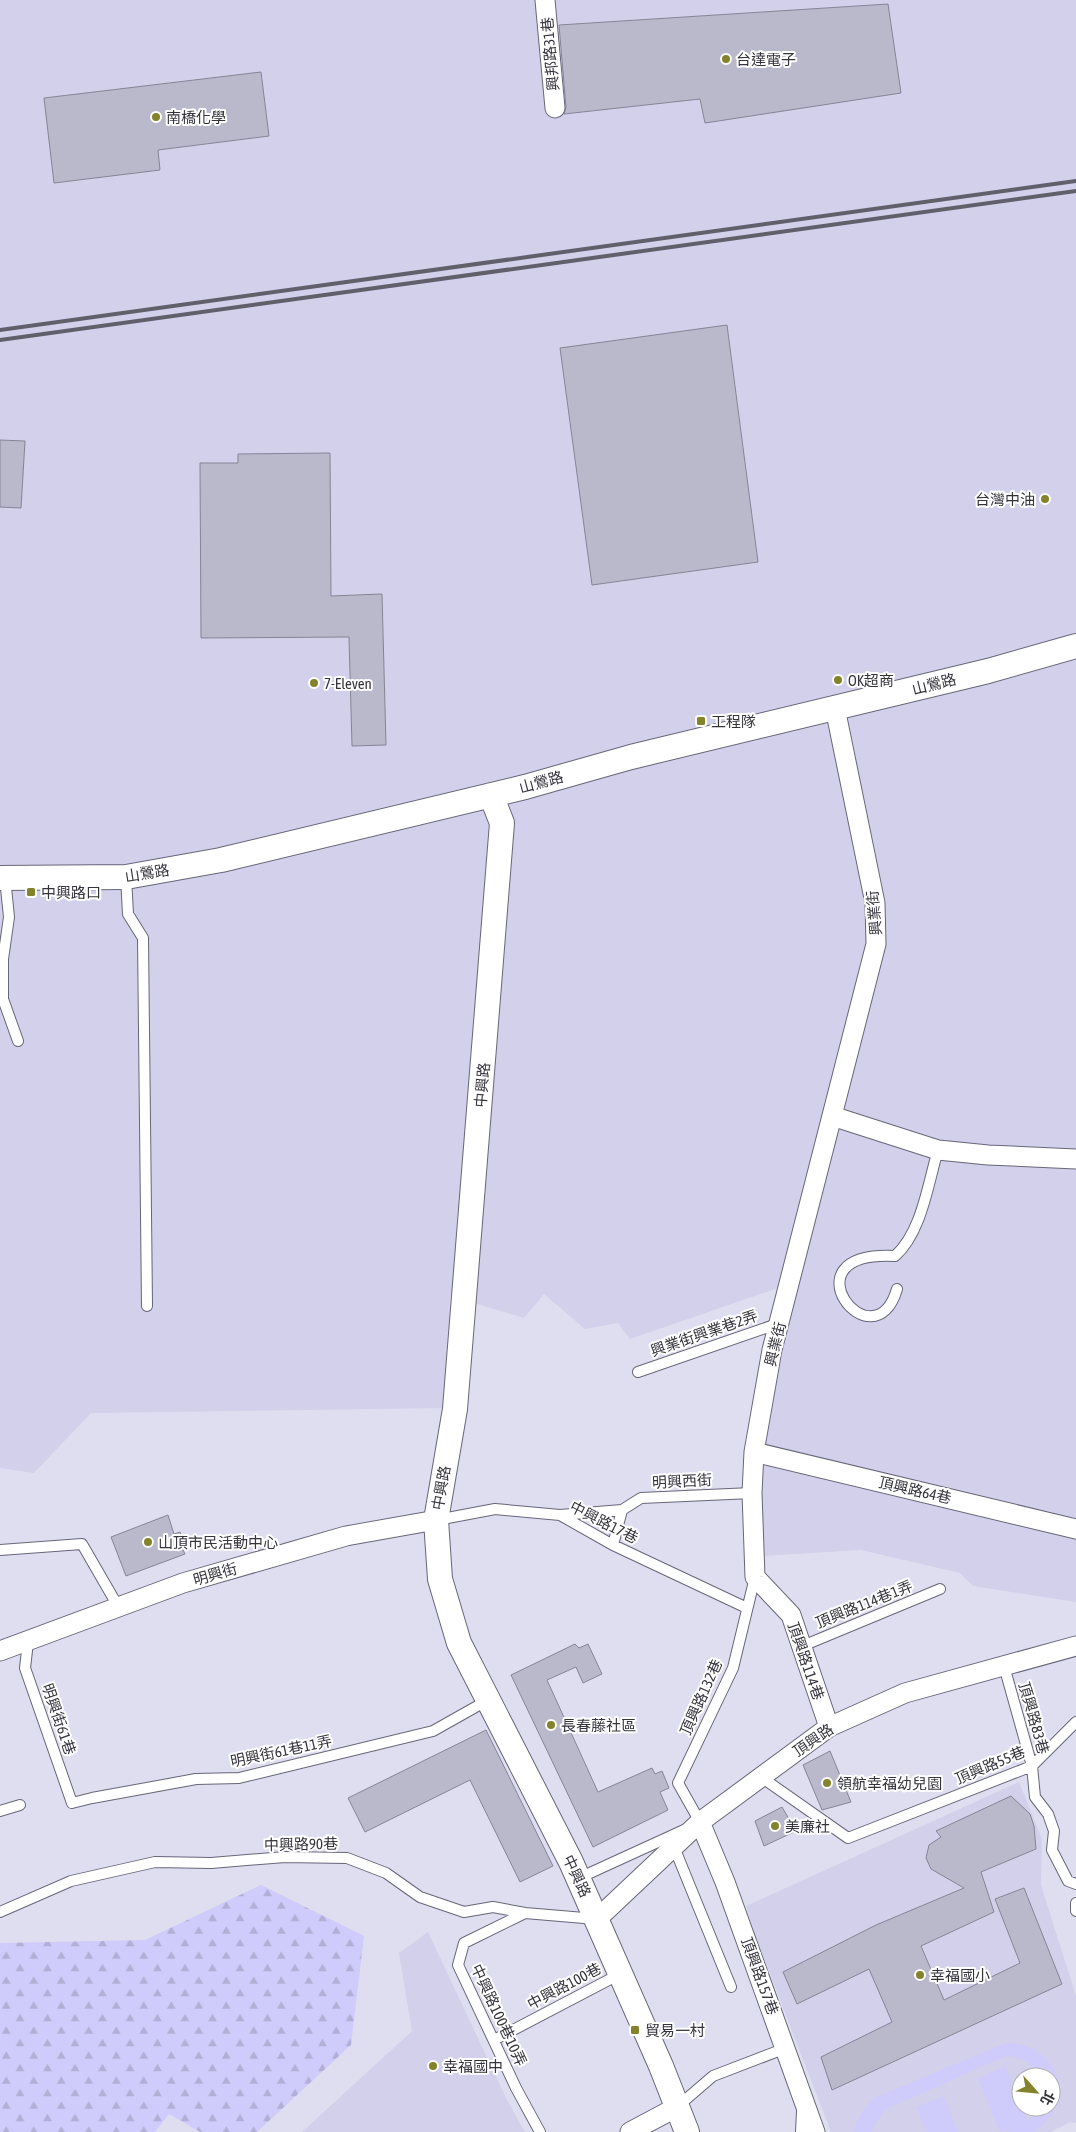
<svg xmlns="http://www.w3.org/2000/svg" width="1076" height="2132" font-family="'Asap Condensed','Noto Sans TC',sans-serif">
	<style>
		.built { fill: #d2d0eb; fill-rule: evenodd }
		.forest { fill: url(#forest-firs) }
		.park { fill: #cfcbfa }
		.building { fill: #bab9cc; stroke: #868596 }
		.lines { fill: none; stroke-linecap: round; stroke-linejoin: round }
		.service-casing { stroke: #676677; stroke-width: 12 }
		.minor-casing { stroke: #676677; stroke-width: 21 }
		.tertiary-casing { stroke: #676677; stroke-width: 26 }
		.service { stroke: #fff; stroke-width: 10 }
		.minor { stroke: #fff; stroke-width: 19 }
		.tertiary { stroke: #fff; stroke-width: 24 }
		.rail { stroke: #605f6a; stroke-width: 4 }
		.poi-dot { fill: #83832c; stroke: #fff; stroke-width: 2 }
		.labels { text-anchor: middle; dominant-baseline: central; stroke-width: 4; stroke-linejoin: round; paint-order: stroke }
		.street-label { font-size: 15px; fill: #35343c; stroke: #fff }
		.poi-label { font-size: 15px; fill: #35343c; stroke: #fff; text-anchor: start }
	</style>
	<defs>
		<pattern id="forest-firs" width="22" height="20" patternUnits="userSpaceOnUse" patternTransform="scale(1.25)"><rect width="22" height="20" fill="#cfcbfa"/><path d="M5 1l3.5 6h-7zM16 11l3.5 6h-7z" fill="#b2afd7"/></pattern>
	</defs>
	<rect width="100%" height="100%" fill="#dfdef1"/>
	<path class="built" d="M0 0H1076V1602L973 1586 960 1573 861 1550 760 1556 759 1464 798 1281 630 1339 618 1323 585 1329 544 1294 524 1318 450 1296 448 1408 91 1413 34 1473 0 1468Z
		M1019 1782 1042 1839 1041 1885 1076 1996V2123L1070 2122 1051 2132H831L753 1930 746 1906ZM1021 2077H1051V2107H1021Z
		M428 1932 507 2100 525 2132H302L412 2031 399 1953Z"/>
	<path class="forest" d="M261 1885 364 1936 351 2045 257 2132H200L169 2114 155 2132H0V1943L145 1940Z"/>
	<path class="park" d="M1006 2043C1046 2043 1074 2080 1050 2117 1046 2122 1039 2130 1033 2132 1026 2132 1013 2132 1006 2132L1012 2128 1000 2132 978 2078 1005 2066 1028 2121 1040 2107H1051V2077H1041C1032 2063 1022 2057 1006 2056L886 2109 875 2123 872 2132H853L861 2113 874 2098Z
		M944 2096 958 2132H927L916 2107Z"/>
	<path class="building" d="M888 4 901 93 705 123 700 99 564 114 566 107 559 25Z
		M261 72 269 136 158 150 160 170 54 183 44 98Z
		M727 325 758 562 592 585 560 348Z
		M0 440 25 441 21 508 0 507Z
		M330 453 331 596 382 594 386 745 352 746 349 637 201 638 200 463H238V454Z
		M168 1515 174 1534 180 1532 186 1547 182 1548 185 1554 126 1576 111 1537Z
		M575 1644 579 1648 588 1644 602 1674 583 1683 576 1667 547 1680 598 1792 652 1768 655 1774 662 1771 669 1788 660 1792 668 1810 593 1847 511 1675Z
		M486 1730 553 1866 520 1882 470 1780 365 1832 348 1798Z
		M830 1751 851 1802 822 1810 803 1765Z
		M1011 1796 1030 1814 1034 1826 1036 1849 981 1872 994 1912 921 1946 944 2000 1020 1963 995 1899 1024 1888 1062 1984 832 2090 821 2057 892 2022 869 1969 797 2004 783 1972 876 1925 964 1888 931 1869 926 1858 929 1845 941 1837 936 1831Z
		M782 1807 796 1831 764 1846 755 1821Z"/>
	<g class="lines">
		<g class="service-casing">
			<path id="service" d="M126 877 128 914 143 938 147 1306
				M5 878 9 917 3 959V999L18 1041
				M897 1289C874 1368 781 1250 895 1256 922 1232 928 1183 938 1150
				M638 1372 780 1323
				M560 1515 622 1510
				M437 1520 495 1509 560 1515 613 1545 747 1608
				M613 1545 622 1510 641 1498 752 1493
				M0 1550 82 1544 119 1608
				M28 1642 25 1668 72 1803 92 1798 196 1779 239 1778 433 1731 488 1700
				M800 1647 940 1589
				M1004 1666 1032 1766 1035 1797 1048 1814 1054 1831 1052 1850 1068 1881 1076 1884
				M761 1777 848 1838 1032 1766 1076 1722
				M0 1811 20 1805
				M698 1824 700 1822 678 1783 733 1668 755 1577
				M674 1847 731 1987
				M579 1878 684 1830
				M1076 1903V1911
				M0 1912 71 1881 155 1862 211 1863 285 1857 347 1858 386 1873 420 1897 464 1912 493 1907 525 1913 596 1919
				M525 1913 464 1943 458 1965 516 2088 540 2132
				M494 2040 620 1974
				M677 2107 713 2076 786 2048
				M801 2132 802 2111"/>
		</g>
		<g class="minor-casing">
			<path id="minor" d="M545 0 555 108
				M832 1116 938 1150 988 1155 1076 1159
				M754 1452 1076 1529
				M0 1651 183 1583 346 1536 436 1520
				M829 1727 791 1615 755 1577 752 1493 754 1452 772 1350 876 944 875 903 835 708
				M700 1822 725 1882 815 2132
				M597 1919 700 1822 829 1727 905 1693 1076 1646
				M630 2132 677 2107"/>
		</g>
		<g class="tertiary-casing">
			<path id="tertiary" d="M491 795 502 823 455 1409 436 1520 440 1579 459 1643 571 1862 661 2066 687 2132
				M0 878 126 877 221 860 525 787 631 757 988 671 1076 646"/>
		</g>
		<use href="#service" class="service"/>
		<use href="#minor" class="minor"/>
		<use href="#tertiary" class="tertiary"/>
		<path class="rail" d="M0 330 1076 181
			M0 340 1076 191"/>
	</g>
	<g class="poi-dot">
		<circle cx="726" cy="59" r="5"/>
		<circle cx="156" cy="117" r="5"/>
		<circle cx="1045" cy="499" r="5"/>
		<circle cx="838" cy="680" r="5"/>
		<circle cx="314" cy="683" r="5"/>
		<rect x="696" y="716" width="10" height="10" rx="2.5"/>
		<rect x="26" y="887" width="10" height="10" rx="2.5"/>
		<circle cx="148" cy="1542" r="5"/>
		<circle cx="551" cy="1725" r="5"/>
		<circle cx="827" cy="1783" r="5"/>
		<circle cx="775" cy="1826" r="5"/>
		<circle cx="920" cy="1975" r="5"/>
		<rect x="630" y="2025" width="10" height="10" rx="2.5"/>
		<circle cx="433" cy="2066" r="5"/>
	</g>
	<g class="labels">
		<g class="street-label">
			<text transform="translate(550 54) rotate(-95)">興邦路31巷</text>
			<text transform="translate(934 684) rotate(-14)">山鶯路</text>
			<text transform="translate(541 782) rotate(-15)">山鶯路</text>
			<text transform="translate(147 873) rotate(-9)">山鶯路</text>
			<text transform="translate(874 913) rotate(-95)">興業街</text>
			<text transform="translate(482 1085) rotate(-85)">中興路</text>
			<text transform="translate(704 1333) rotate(-19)">興業街興業巷2弄</text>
			<text transform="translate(775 1344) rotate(-76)">興業街</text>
			<text transform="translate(682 1481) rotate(-3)">明興西街</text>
			<text transform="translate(441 1488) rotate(-80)">中興路</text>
			<text transform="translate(915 1490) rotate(13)">頂興路64巷</text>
			<text transform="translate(604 1522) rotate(27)">中興路17巷</text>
			<text transform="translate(215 1574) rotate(-16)">明興街</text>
			<text transform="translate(864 1604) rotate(-22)">頂興路114巷1弄</text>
			<text transform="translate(806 1661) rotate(71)">頂興路114巷</text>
			<text transform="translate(701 1697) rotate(-66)">頂興路132巷</text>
			<text transform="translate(1034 1718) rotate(74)">頂興路83巷</text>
			<text transform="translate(59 1719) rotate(71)">明興街61巷</text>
			<text transform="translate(813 1740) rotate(-34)">頂興路</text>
			<text transform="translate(281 1751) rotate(-12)">明興街61巷11弄</text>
			<text transform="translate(990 1765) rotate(-23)">頂興路55巷</text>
			<text transform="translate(301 1844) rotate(-1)">中興路90巷</text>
			<text transform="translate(577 1876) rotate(65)">中興路</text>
			<text transform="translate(760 1976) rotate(70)">頂興路157巷</text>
			<text transform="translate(564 1986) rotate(-28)">中興路100巷</text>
			<text transform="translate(499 2015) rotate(65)">中興路100巷10弄</text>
		</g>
		<g class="poi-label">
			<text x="736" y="59">台達電子</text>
			<text x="166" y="117">南橋化學</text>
			<text x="1035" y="499" text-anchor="end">台灣中油</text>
			<text x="848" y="680">OK超商</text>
			<text x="324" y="683">7-Eleven</text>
			<text x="711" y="721">工程隊</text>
			<text x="41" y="892">中興路口</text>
			<text x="158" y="1542">山頂市民活動中心</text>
			<text x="561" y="1725">長春藤社區</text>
			<text x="837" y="1783">領航幸福幼兒園</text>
			<text x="785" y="1826">美廉社</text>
			<text x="930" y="1975">幸福國小</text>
			<text x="645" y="2030">貿易一村</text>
			<text x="443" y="2066">幸福國中</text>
		</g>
	</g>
	<g transform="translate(1036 2092) rotate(117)"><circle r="24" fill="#ffffff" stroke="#aeaeb1"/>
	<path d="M0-4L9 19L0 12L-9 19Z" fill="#83832c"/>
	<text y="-8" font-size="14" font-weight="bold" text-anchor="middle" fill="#35343c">北</text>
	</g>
</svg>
